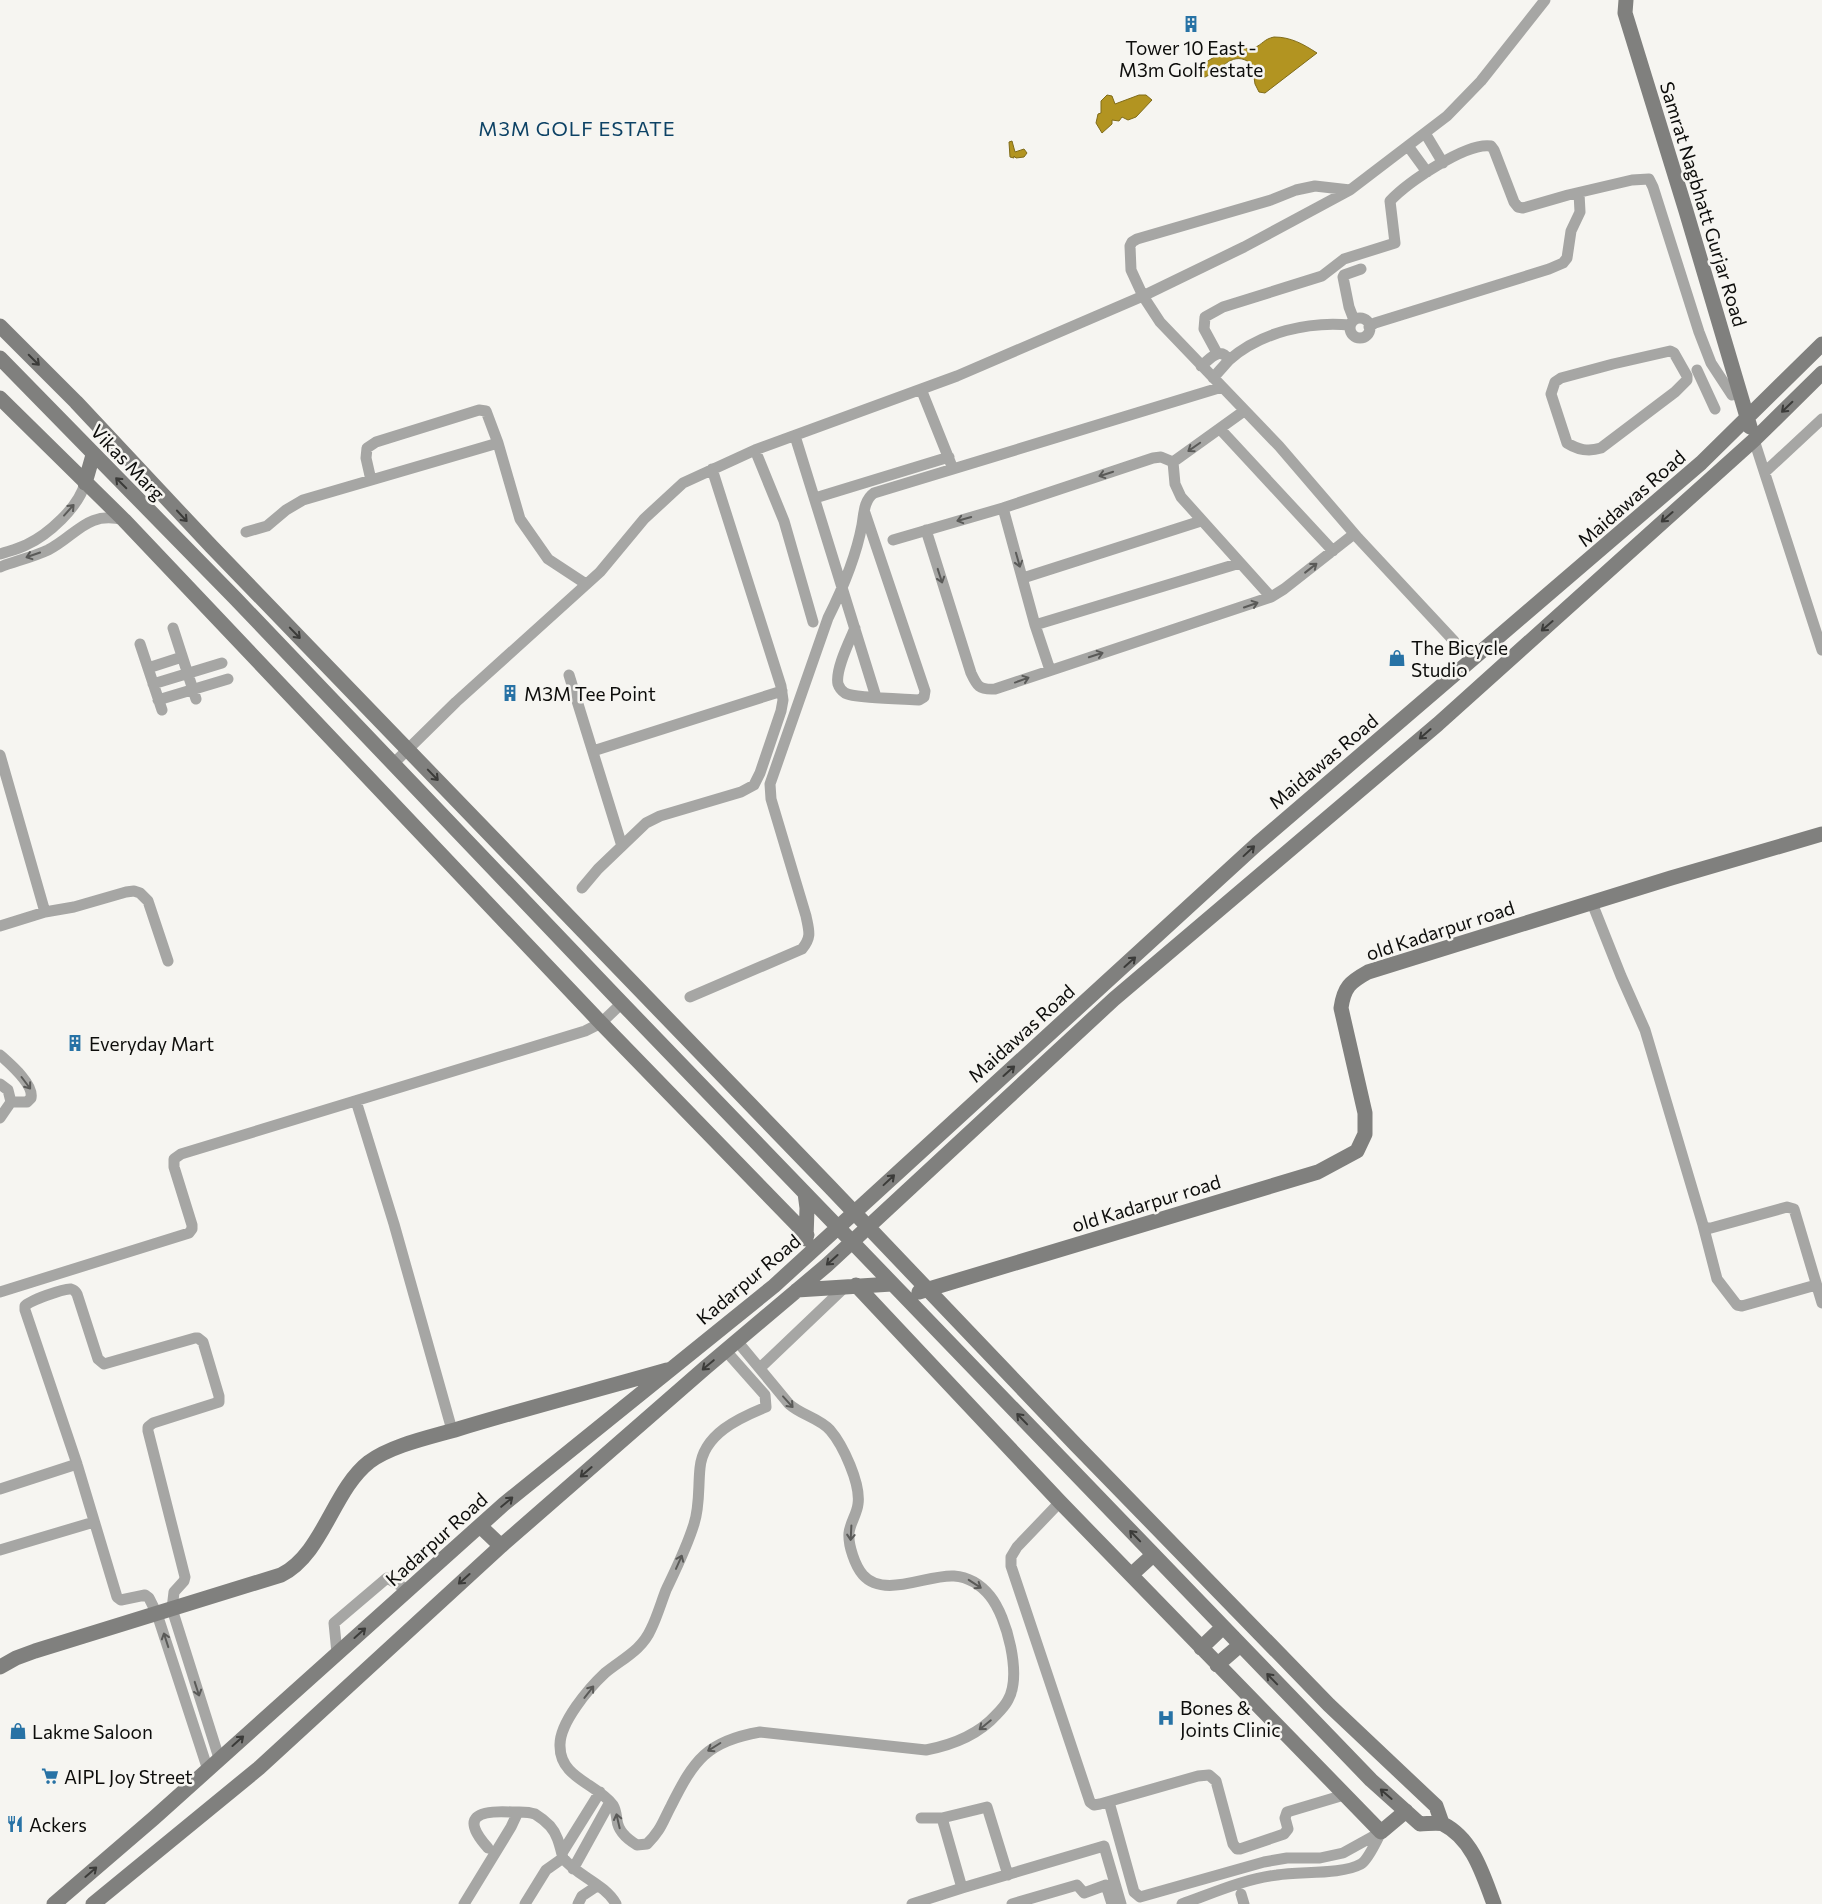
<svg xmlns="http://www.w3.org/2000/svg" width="1822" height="1904" font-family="Commissioner,sans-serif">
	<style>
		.water { fill: #b29421; stroke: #806c1a }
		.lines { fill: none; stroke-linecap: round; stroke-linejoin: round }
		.street { stroke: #a6a6a4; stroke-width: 11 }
		.secondary { stroke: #80807e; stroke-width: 15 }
		.oneway { stroke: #3b3b39 }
		.oneway2 { stroke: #5a5a58 }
		.labels { text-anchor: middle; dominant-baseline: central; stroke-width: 5; stroke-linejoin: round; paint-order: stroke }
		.poi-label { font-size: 19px; fill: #0d0d0b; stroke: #f6f5f1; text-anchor: start }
		.street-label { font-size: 19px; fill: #0d0d0b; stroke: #f6f5f1 }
		.neighbourhood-label { font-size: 20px; letter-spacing: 1px; fill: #0d4265; stroke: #f6f5f1 }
	</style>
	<rect width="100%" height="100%" fill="#f6f5f1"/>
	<path class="water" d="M1274 37C1291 37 1303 44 1317 53L1265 93 1259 92 1255 84 1252 64C1232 49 1224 69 1205 77L1200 76 1198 70C1204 61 1227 49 1239 48 1244 47 1250 50 1254 48 1263 44 1264 39 1274 37Z
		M1107 95 1112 96 1115 104 1139 95H1146L1152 100 1136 117 1128 120 1122 117 1119 121 1112 120V124L1102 133 1096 123 1098 114 1101 113V101Z
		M1012 141 1015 152 1024 149 1027 153 1024 157 1016 158 1014 156V158L1010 157 1009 142Z"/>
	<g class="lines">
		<path class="street" d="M1425 133 1443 163
			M1408 146 1427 172
			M1350 328a10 10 0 1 1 20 0a10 10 0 1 1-20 0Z
			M1354 320 1349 307 1343 277 1344 275 1361 269
			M1369 327 1375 323 1549 269 1563 263 1567 258 1571 231 1580 212 1579 193
			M1670 351 1674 353 1687 376V380L1675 392 1601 448C1588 452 1578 450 1567 443L1551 394 1555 382 1561 378 1613 364Z
			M1217 353 1204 329 1205 317 1223 307 1322 276 1344 259 1395 243 1390 201C1407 183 1466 142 1491 146L1494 150 1514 202 1518 207 1523 208 1568 195 1632 180 1649 179 1653 187 1699 332 1711 363 1732 395
			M1229 360C1261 332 1309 321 1350 325
			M1201 366C1211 358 1220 346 1229 360L1213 378
			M1697 370 1715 409
			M921 389 951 464
			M1220 429 1333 551
			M795 436 876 697
			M1754 440 1822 650
			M755 450 784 521 813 622
			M1173 462 1175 484 1181 497 1271 597
			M1173 462 1244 411
			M1765 472 1822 419
			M371 480 366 458 367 448 376 442 479 410 486 411 498 443
			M815 498 949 457
			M1003 508 1035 625 1050 670
			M926 530 971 673C977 686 979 690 995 689L1271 597 1284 589 1354 534
			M246 532 267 526 286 510 303 500 498 443 520 519 548 559 586 584
			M893 540 1003 508 1153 458 1161 457 1173 462
			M0 554C9 551 18 549 26 545 48 535 79 507 85 483
			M0 567C16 561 33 557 48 550 76 536 87 510 124 520
			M1023 578 1201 521
			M1035 625 1240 563
			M173 628 196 699
			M855 628C849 642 835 670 838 684 839 687 842 691 845 693 853 698 906 699 919 700L924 697 925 691 865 513
			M1454 641 1358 538 1279 446 1160 322 1143 296 1131 270 1130 246 1132 242 1137 239 1271 200 1296 190 1315 186 1350 190 1447 116 1481 81 1545 0
			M140 644 162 710
			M148 668 182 657
			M569 675 622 846
			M153 684 222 663
			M158 700 228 679
			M593 751 782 691
			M0 755 45 912
			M393 764 456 702 600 572 644 519 683 483 755 450 957 376 1143 296 1244 247 1350 190
			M582 888 598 869 646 823 660 816 741 792 754 785 760 773 781 711 783 700 781 686 712 469
			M1592 903 1621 976 1645 1030 1703 1225 1706 1228H1711L1787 1207 1794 1209 1822 1303
			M0 926 45 912 74 907 126 892 134 891 140 893 148 901 168 961
			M690 997 802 949C812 937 809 931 806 916L771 799 770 784 828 618C843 588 856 557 862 525 864 513 864 500 874 493L1222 387
			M0 1055C10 1064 34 1084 31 1098L27 1102H11
			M0 1084 8 1090 11 1102 0 1118
			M356 1101 394 1224 452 1430
			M1703 1225 1717 1279 1737 1305 1742 1306 1816 1285
			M0 1292 189 1233 192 1229V1225L174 1167V1159L181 1154 585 1031 601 1023 622 1003
			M726 1351 765 1395 766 1407C739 1418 703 1434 700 1468 698 1487 700 1506 694 1524 687 1547 676 1569 666 1590 661 1603 657 1617 651 1629 642 1650 622 1659 605 1673 589 1688 559 1723 560 1746 560 1778 596 1783 613 1805 616 1810 616 1814 617 1820 618 1831 627 1839 637 1845L647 1844C661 1830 662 1823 671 1806 694 1760 707 1741 760 1732L926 1750C952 1745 978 1735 996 1715 1000 1711 1005 1706 1008 1700 1022 1675 1007 1617 990 1596 981 1585 968 1577 954 1576 928 1574 884 1599 863 1575 855 1566 848 1545 849 1533 850 1523 857 1514 858 1504 861 1484 843 1445 830 1430 819 1418 801 1415 789 1404L737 1341
			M760 1368 846 1286
			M0 1489 77 1464
			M1060 1502 1017 1547 1011 1557V1566L1090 1802 1094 1805 1100 1804 1198 1776 1209 1775 1216 1781 1233 1844 1237 1849H1240L1284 1834 1288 1829 1285 1818 1287 1812 1344 1795
			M0 1550 94 1522
			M337 1653 334 1623 387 1578 408 1590
			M208 1770 157 1614 149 1598 145 1595 121 1600 117 1597 77 1464 25 1310V1306C29 1301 64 1288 71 1289 75 1290 75 1291 77 1294L98 1359 104 1364 195 1338H198L203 1342 219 1396V1402L153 1423 148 1427V1431L185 1577 184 1581 174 1592 172 1609 219 1758
			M1109 1802 1134 1892 1140 1897 1264 1862 1287 1858H1320L1343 1853 1381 1832
			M921 1818H942L962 1888 1104 1846 1121 1904
			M942 1818 987 1807 1008 1875
			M488 1848C459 1816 479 1810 512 1812 520 1812 527 1811 535 1814 540 1817 546 1822 550 1826 558 1835 560 1847 563 1858
			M562 1853 600 1792
			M573 1869 610 1802
			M1241 1894 1244 1904
			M464 1904 511 1827 518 1812
			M525 1904 546 1870 563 1858C577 1876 605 1884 616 1904
			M578 1904 582 1896 597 1886
			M912 1904 962 1888
			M1012 1904 1077 1885 1084 1893 1106 1885 1112 1904
			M1182 1904C1213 1893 1244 1879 1277 1875 1300 1871 1341 1875 1361 1864 1368 1860 1377 1840 1381 1832"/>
		<path class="secondary" d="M1626 0 1625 13 1686 211 1750 427
			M0 326 76 402 211 546 830 1187 1076 1445 1329 1705 1436 1806 1442 1823
			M0 358 235 598 614 995 1371 1780 1420 1824C1427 1824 1437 1822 1443 1824 1473 1839 1483 1875 1494 1904
			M0 398 124 520 601 1023 807 1235
			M85 483 93 455
			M805 1193 807 1208 806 1239
			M856 1285 1060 1502 1381 1832 1406 1811
			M797 1290 892 1284
			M919 1292 1318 1172 1357 1151 1365 1134V1113L1341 1008C1344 987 1350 982 1368 972L1671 878 1822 834
			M480 1526 501 1546
			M1131 1575 1153 1555
			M1201 1648 1223 1627
			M1217 1665 1240 1645
			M0 1667 16 1658 35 1651 281 1575C323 1554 333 1490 369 1462 392 1445 431 1437 458 1429 527 1408 597 1390 667 1370
			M54 1904 154 1818 504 1504 774 1286 1257 844 1701 463 1822 344
			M93 1904 259 1768 501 1546 705 1368 827 1265 1114 999 1438 724 1754 440 1822 373"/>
	</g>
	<defs><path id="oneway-shaft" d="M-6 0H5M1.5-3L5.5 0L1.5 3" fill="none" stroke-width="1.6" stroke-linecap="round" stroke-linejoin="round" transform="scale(1.25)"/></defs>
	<g class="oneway">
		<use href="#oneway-shaft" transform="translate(34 360) rotate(45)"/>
		<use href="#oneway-shaft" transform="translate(1787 407) rotate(136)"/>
		<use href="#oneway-shaft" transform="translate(121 483) rotate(-135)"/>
		<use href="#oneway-shaft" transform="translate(182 516) rotate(47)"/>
		<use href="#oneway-shaft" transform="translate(1667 517) rotate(139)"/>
		<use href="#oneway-shaft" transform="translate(1547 626) rotate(139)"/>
		<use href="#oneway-shaft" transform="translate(295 633) rotate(46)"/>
		<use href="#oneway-shaft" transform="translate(1425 734) rotate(139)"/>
		<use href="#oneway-shaft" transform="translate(433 775) rotate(46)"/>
		<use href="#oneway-shaft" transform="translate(1249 851) rotate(-43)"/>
		<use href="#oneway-shaft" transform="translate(1130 962) rotate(-42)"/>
		<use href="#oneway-shaft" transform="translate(1009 1071) rotate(-42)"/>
		<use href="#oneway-shaft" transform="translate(889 1180) rotate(-43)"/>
		<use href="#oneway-shaft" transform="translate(832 1260) rotate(138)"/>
		<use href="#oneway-shaft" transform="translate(708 1365) rotate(140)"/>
		<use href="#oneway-shaft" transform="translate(1022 1419) rotate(-134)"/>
		<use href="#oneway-shaft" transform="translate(586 1472) rotate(139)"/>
		<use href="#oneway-shaft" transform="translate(507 1502) rotate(-40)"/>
		<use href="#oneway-shaft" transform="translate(1135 1536) rotate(-134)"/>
		<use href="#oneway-shaft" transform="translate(464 1579) rotate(138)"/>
		<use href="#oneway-shaft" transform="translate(360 1633) rotate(-42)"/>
		<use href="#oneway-shaft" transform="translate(1272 1679) rotate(-134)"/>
		<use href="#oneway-shaft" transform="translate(238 1741) rotate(-42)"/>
		<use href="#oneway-shaft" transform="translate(1386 1794) rotate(-139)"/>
		<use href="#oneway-shaft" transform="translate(91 1872) rotate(-41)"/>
	</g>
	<g class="oneway2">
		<use href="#oneway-shaft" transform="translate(1194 447) rotate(145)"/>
		<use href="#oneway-shaft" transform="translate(1106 474) rotate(162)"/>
		<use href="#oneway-shaft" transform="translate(69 510) rotate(-48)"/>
		<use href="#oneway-shaft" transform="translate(964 519) rotate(164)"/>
		<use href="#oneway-shaft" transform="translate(33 555) rotate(161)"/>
		<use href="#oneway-shaft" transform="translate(1018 560) rotate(74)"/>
		<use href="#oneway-shaft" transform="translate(1311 568) rotate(-38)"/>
		<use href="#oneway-shaft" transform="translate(940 576) rotate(72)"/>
		<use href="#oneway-shaft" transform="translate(1251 605) rotate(-19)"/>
		<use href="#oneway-shaft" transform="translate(1096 655) rotate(-18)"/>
		<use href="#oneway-shaft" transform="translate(1022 680) rotate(-20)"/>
		<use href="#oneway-shaft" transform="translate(26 1083) rotate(53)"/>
		<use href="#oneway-shaft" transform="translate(788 1402) rotate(48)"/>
		<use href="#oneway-shaft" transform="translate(851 1533) rotate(93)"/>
		<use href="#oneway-shaft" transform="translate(679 1562) rotate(-66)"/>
		<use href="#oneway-shaft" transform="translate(975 1584) rotate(33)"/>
		<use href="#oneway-shaft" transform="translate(166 1640) rotate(-108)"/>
		<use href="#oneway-shaft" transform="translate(197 1689) rotate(72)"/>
		<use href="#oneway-shaft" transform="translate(589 1692) rotate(-52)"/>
		<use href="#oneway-shaft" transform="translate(985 1725) rotate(141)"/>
		<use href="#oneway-shaft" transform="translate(714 1747) rotate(148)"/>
		<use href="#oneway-shaft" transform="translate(618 1821) rotate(-103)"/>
	</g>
	<defs>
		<g id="building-bare" transform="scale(1.35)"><path d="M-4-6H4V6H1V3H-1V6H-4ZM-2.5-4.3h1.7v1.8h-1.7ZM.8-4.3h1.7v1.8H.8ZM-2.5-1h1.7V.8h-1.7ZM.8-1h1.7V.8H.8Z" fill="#2772a5" stroke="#f6f5f1" stroke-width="2.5" paint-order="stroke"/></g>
		<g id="shop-bare" transform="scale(1.35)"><path d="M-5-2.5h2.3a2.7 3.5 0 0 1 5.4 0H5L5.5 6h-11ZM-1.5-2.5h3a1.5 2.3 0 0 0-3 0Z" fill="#2772a5" stroke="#f6f5f1" stroke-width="2.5" paint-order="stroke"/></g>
		<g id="hospital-bare" transform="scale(1.35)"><path d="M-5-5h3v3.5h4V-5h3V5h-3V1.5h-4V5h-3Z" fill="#2772a5" stroke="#f6f5f1" stroke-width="2.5" paint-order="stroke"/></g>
		<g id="supermarket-bare" transform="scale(1.35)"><path d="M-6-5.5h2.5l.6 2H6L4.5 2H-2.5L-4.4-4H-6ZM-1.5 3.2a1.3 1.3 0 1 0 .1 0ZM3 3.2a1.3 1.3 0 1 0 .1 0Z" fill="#2772a5" stroke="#f6f5f1" stroke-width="2.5" paint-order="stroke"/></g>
		<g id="restaurant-bare" transform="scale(1.35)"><path d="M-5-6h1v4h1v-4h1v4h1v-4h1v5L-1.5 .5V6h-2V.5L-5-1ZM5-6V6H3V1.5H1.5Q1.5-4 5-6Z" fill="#2772a5" stroke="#f6f5f1" stroke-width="2.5" paint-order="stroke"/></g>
	</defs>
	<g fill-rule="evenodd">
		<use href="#building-bare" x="1191" y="24"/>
		<use href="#shop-bare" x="1397" y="658"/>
		<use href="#building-bare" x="510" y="693"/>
		<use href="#building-bare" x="75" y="1043"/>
		<use href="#hospital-bare" x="1166" y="1718"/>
		<use href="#shop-bare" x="18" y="1731"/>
		<use href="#supermarket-bare" x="50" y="1776"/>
		<use href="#restaurant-bare" x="15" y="1824"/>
	</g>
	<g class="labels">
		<g class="poi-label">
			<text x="1191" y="47" text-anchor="middle">Tower 10 East -<tspan x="1191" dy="22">M3m Golf estate</tspan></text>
			<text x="1411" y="647">The Bicycle<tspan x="1411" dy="22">Studio</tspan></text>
			<text x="524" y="693">M3M Tee Point</text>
			<text x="89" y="1043">Everyday Mart</text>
			<text x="1180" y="1707">Bones &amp;<tspan x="1180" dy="22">Joints Clinic</tspan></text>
			<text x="32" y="1731">Lakme Saloon</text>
			<text x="64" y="1776">AIPL Joy Street</text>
			<text x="29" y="1824">Ackers</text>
		</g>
		<g class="street-label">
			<text transform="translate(1704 204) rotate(73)">Samrat Nagbhatt Gurjar Road</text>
			<text transform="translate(128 462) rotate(46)">Vikas Marg</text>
			<text transform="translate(1631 498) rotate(-41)">Maidawas Road</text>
			<text transform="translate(1323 761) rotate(-40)">Maidawas Road</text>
			<text transform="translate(1440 930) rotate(-18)">old Kadarpur road</text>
			<text transform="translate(1021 1033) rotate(-42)">Maidawas Road</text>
			<text transform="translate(1146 1203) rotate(-17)">old Kadarpur road</text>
			<text transform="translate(748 1279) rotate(-40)">Kadarpur Road</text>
			<text transform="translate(436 1539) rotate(-42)">Kadarpur Road</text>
		</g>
		<g class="neighbourhood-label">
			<text x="577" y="128">M3M GOLF ESTATE</text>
		</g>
	</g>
</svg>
